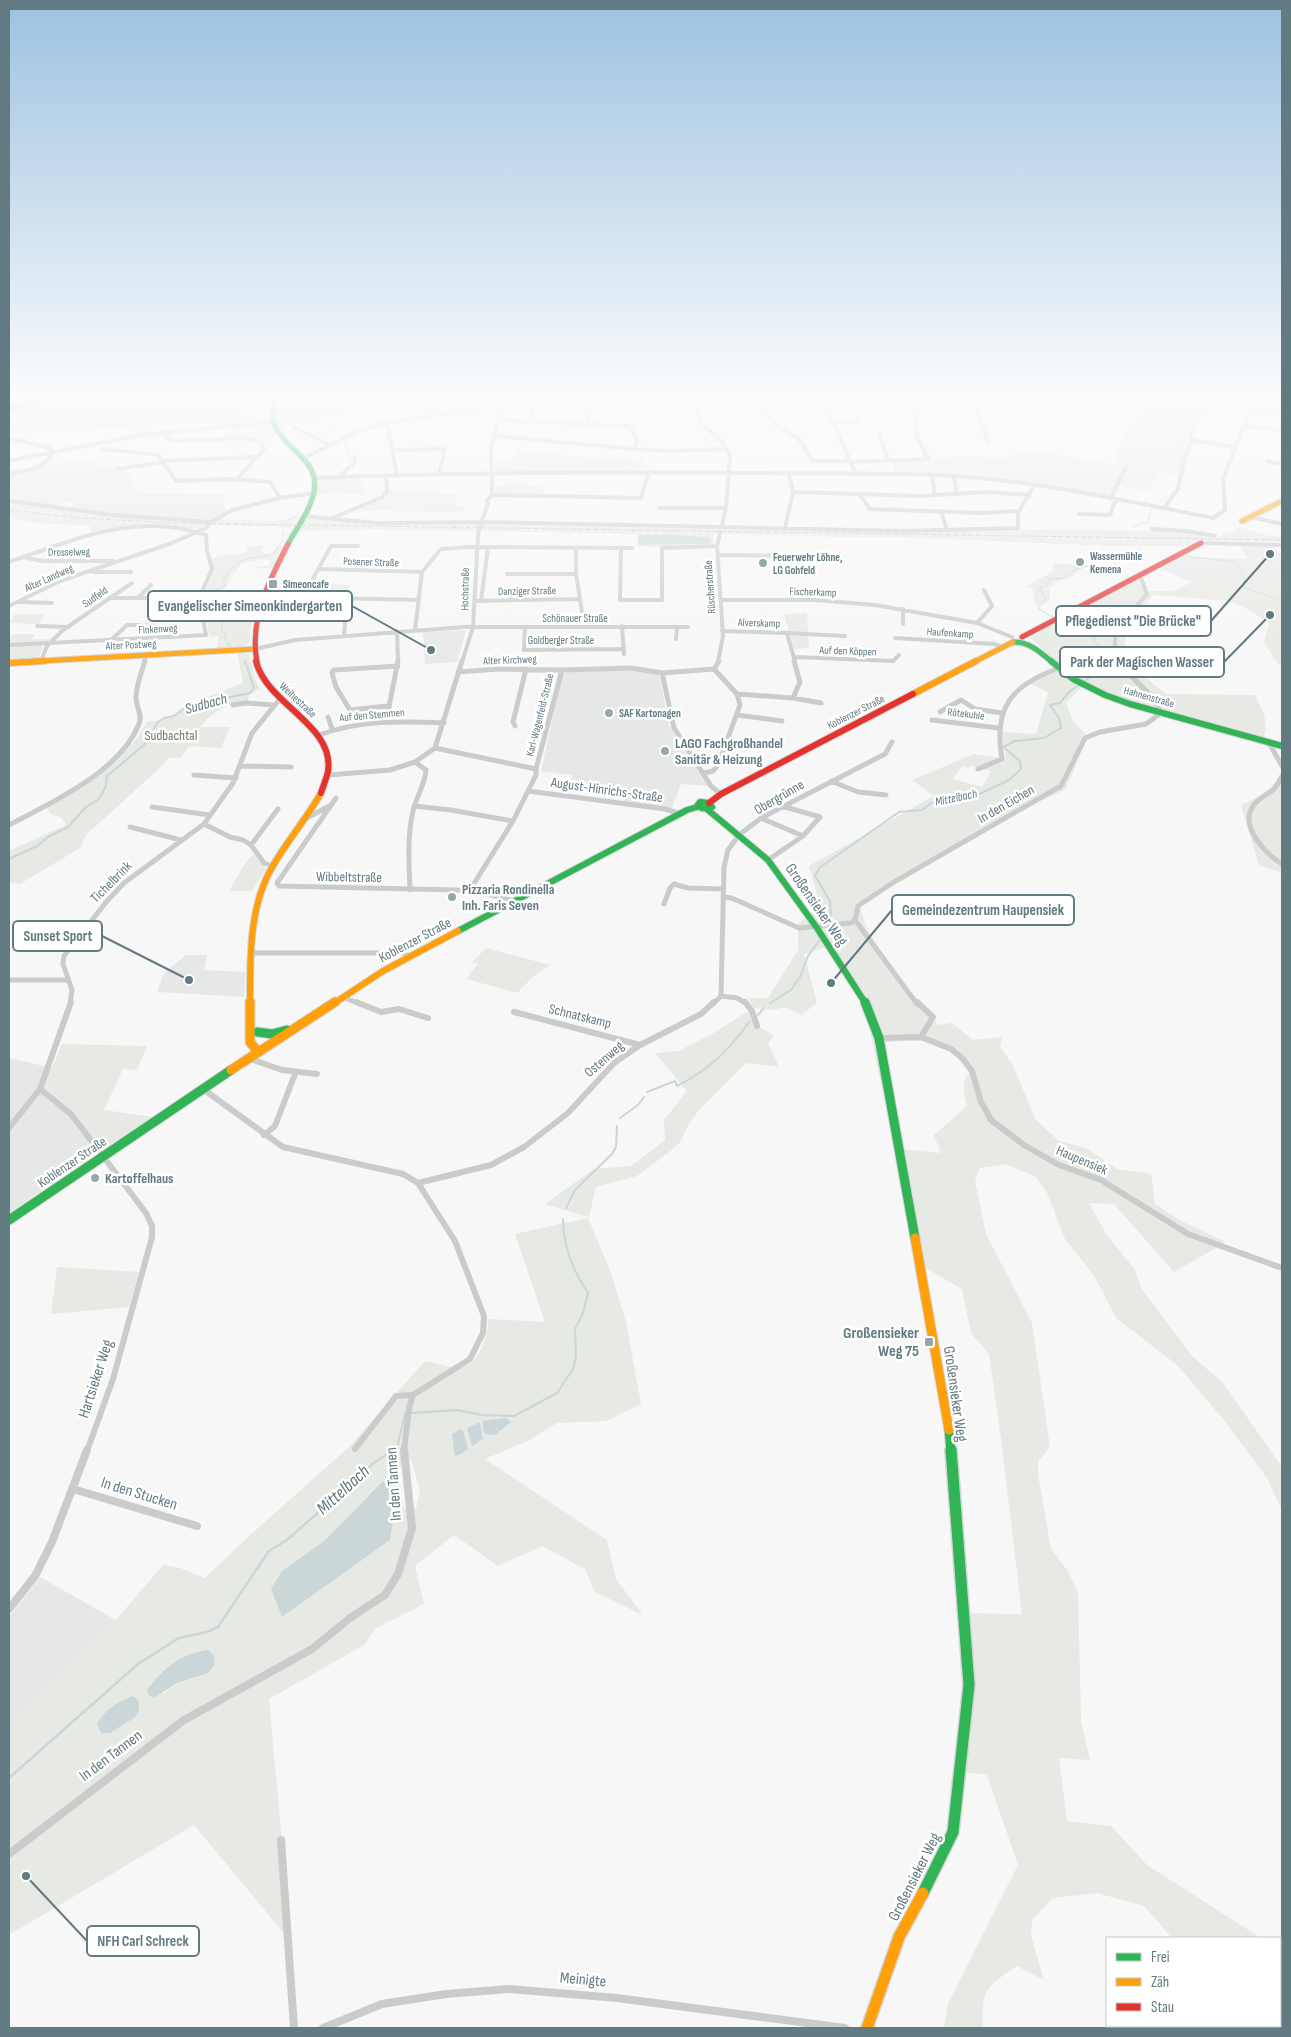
<svg xmlns="http://www.w3.org/2000/svg" width="1291" height="2037" font-family="'Sofia Sans Condensed',sans-serif">
	<style>
		.built { fill: #e6e8e8 }
		.green { fill: #e7e9e4; fill-rule: evenodd }
		.water { fill: #cad6d7 }
		.lines { fill: none; stroke-linecap: round; stroke-linejoin: round }
		.stream-far2 { stroke: #cad6d7; stroke-width: 1 }
		.stream-far1 { stroke: #cad6d7; stroke-width: 2 }
		.stream { stroke: #cad6d7; stroke-width: 2.5 }
		.fast-far3-casing { stroke: #d3d4d5; stroke-width: 7 }
		.fast-far2-casing { stroke: #d3d4d5; stroke-width: 8 }
		.fast-far1-casing { stroke: #d3d4d5; stroke-width: 11 }
		.fast-casing { stroke: #d3d4d5; stroke-width: 14 }
		.slow-far3-casing { stroke: #d3d4d5; stroke-width: 7 }
		.slow-far2-casing { stroke: #d3d4d5; stroke-width: 8 }
		.slow-far1-casing { stroke: #d3d4d5; stroke-width: 11 }
		.slow-casing { stroke: #d3d4d5; stroke-width: 14 }
		.jam-far1-casing { stroke: #d3d4d5; stroke-width: 7 }
		.jam-casing { stroke: #d3d4d5; stroke-width: 8 }
		.street-far3 { stroke: #cacccc; stroke-width: 4 }
		.street-far2 { stroke: #cacccc; stroke-width: 5 }
		.street-far1 { stroke: #cacccc; stroke-width: 6 }
		.street { stroke: #cacccc; stroke-width: 8 }
		.fast-far3 { stroke: #30b455; stroke-width: 5 }
		.fast-far2 { stroke: #30b455; stroke-width: 6 }
		.fast-far1 { stroke: #30b455; stroke-width: 9 }
		.fast { stroke: #30b455; stroke-width: 11 }
		.slow-far3 { stroke: #ff9f0a; stroke-width: 5 }
		.slow-far2 { stroke: #ff9f0a; stroke-width: 6 }
		.slow-far1 { stroke: #ff9f0a; stroke-width: 9 }
		.slow { stroke: #ff9f0a; stroke-width: 11 }
		.jam-far1 { stroke: #e5322d; stroke-width: 5 }
		.jam { stroke: #e5322d; stroke-width: 6 }
		.rail { stroke: #c0c1c2; stroke-width: 1; stroke-dasharray: 5 2.5; stroke-linecap: butt }
		.street-bridge { stroke: #cacccc; stroke-width: 4 }
		.poi-dot { fill: #96a6ab; stroke: #fff; stroke-width: 2 }
		.labels { text-anchor: middle; dominant-baseline: central; stroke-width: 5; stroke-linejoin: round; paint-order: stroke }
		.far-street-label { font-size: 11px; fill: #627a82; stroke: #fff }
		.far-poi-label { font-size: 11px; font-weight: bold; fill: #627a82; stroke: #fff; text-anchor: start }
		.far-water-label { font-size: 12px; font-style: italic; fill: #5e7a7c; stroke: #fff }
		.park-label { font-size: 14px; fill: #6b7a62; stroke: #fff }
		.poi-label { font-size: 14px; font-weight: bold; fill: #627a82; stroke: #fff; text-anchor: start }
		.street-label { font-size: 14px; fill: #627a82; stroke: #fff }
		.water-label { font-size: 15px; font-style: italic; fill: #5e7a7c; stroke: #fff }
		.near-street-label { font-size: 16px; fill: #627a82; stroke: #fff }
		.near-poi-label { font-size: 16px; font-weight: bold; fill: #627a82; stroke: #fff; text-anchor: end }
		.near-water-label { font-size: 18px; font-style: italic; fill: #5e7a7c; stroke: #fff }
		.leader { fill: none; stroke: #627a82; stroke-width: 2 }
		.callout-dot { fill: #627a82; stroke: #fff; stroke-width: 2 }
		.callout { fill: #fff; stroke: #627a82; stroke-width: 2 }
		.callout-label { font-size: 15px; text-anchor: middle; font-weight: bold; fill: #627a82 }
	</style>
	<rect width="100%" height="100%" fill="#f7f7f7"/>
	<path class="built" d="M9 401H161L133 410 125 418 9 426Z
		M183 401H246L249 411 216 414 267 411V417L9 433V429L185 417Z
		M346 401H524L279 416V410L346 404Z
		M518 450 572 456 612 459 609 471 499 472 495 471 494 459 514 460Z
		M1014 451 1056 454 1158 472 1149 491 1116 485 1110 497 996 479 895 473 892 460H934V458H950V456L1012 458Z
		M361 477 366 495 333 492 314 497 318 479Z
		M527 483V486L545 485 543 494H495V486Z
		M388 491 456 494 454 499H458L456 505H466L463 513 358 510 374 502Z
		M9 508 39 512 208 523 206 525 81 519 9 511Z
		M295 522 292 528 211 525 212 523Z
		M304 523 1282 539V542L301 528Z
		M1240 546H1273L1282 557 1247 559Z
		M1182 556 1192 557 1186 560 1213 572 1192 582 1159 568Z
		M464 630 466 631 457 662 425 664 423 632Z
		M574 669 649 671 659 674 669 726 708 786 681 784 672 808 623 801 627 788 571 780 572 775 541 771 562 674Z
		M186 955H207L204 970 246 972 244 997 157 992 164 973Z
		M9 1058 53 1068 46 1083 49 1090 75 1113 105 1148 9 1213Z
		M40 1577 116 1620 91 1649 9 1729V1617Z"/>
	<path class="green" d="M161 401H183L185 416 270 410 9 429V426L125 418 133 410Z
		M524 401H540L496 404 427 415 423 408Z
		M1067 401H1201L1202 406C1191 429 1184 450 1182 476L1114 463 1127 425 1143 420 1139 411 1067 407Z
		M347 413V417L313 418 280 428 277 423 279 416Z
		M267 417 270 418 269 421 206 426 205 421 150 425 152 433 138 435 134 426 9 435V433Z
		M270 423 272 431 277 438 270 439 268 444C257 433 235 437 221 438L234 426Z
		M85 458 87 462 97 460 100 467 113 465 115 469 126 468 138 493 222 494 227 511 209 521 162 519 72 508 76 504 61 502 57 506 9 500V475L43 466Z
		M612 458 644 459V467H638V471H609Z
		M9 501 87 512 208 523 119 520 9 508Z
		M9 511 97 520 206 525 198 529C164 527 125 522 92 533L90 526 39 523 9 518Z
		M293 516H299L295 522 212 523 219 519 268 521 283 520Z
		M311 518 351 522 715 529V531L304 523 305 520Z
		M1239 527 1270 536 1282 537V539L1218 538 1226 533 1239 531 1235 529Z
		M301 528 714 533 713 546 638 547 637 534 376 529 299 531ZM673 535 708 537 707 544 641 545 638 544Z
		M724 528 1110 530 1175 531 1205 535 1204 538 724 531Z
		M724 533 1199 541 1189 546H1109L903 537H837Z
		M265 545 261 551 265 554 272 553 277 547 273 546H284L272 568 250 569 269 565 270 560C231 558 239 573 218 596L221 599 218 608 237 616 256 608 250 631V641C243 650 227 649 216 650L219 636 210 637 200 598 214 569 211 558 247 552V547Z
		M1192 557 1247 559 1282 557V664H1278L1264 643 1269 623 1246 608 1229 601 1153 595 1126 635 1125 646 1133 664 1139 672 1166 694 1255 695C1262 709 1270 723 1263 738L1133 702 1086 683 1066 703 1073 721 1088 737 1065 790 1033 804 893 884 860 907C868 946 914 993 938 1025L952 1023 973 1040 1002 1037 1000 1047 1013 1065 1035 1119 1059 1141 1086 1148 1117 1169 1151 1174 1155 1204 1181 1221 1226 1242 1174 1272 1114 1204 1089 1203 1106 1234 1135 1270 1141 1288 1192 1356 1223 1383 1282 1467V1510L1267 1478 1224 1420 1177 1365 1116 1318 1093 1274 1065 1239 1047 1193 1035 1176 1005 1164 980 1168 975 1181 986 1234 1032 1323 1050 1447 1038 1461V1474L1051 1549 1068 1571 1078 1593 1081 1721 1090 1760 1059 1758 1067 1821 1111 1826 1147 1865 1261 1938H1172L1144 1906 1097 1893 1053 1898 1032 1920 1031 1936 1044 1980 1017 1966C986 1987 981 1989 983 2028H944L948 2004 1018 1865 987 1775 961 1772 966 1613 1022 1614 1001 1439 989 1354 971 1333 962 1289 919 1264 866 1011 869 1008 900 1149 940 1153 939 1146 933 1136 967 1106C964 1093 960 1081 971 1071 966 1065 961 1058 955 1053 934 1037 906 1040 882 1043L871 1007 831 946 804 954 817 1003 801 1015 785 1007 773 1010 754 1008 759 1027 774 1036 768 1043 779 1067 746 1063 699 1110 689 1124 680 1142 673 1149 637 1176 596 1187 589 1217 545 1204 594 1169 631 1166 665 1140 664 1120 687 1091 655 1053 679 1051 712 1034 753 1008 749 998H768L798 950V924L820 905 809 866 934 796 912 780 974 754 1006 759 1002 732 1036 734 1048 692 1026 682 1063 667 1030 638 1031 635 1138 579 1147 591H1174L1212 572 1186 561ZM962 766 968 768 970 766 991 771 982 787 953 779Z
		M1053 563 1087 566 1076 572 1073 577 1054 582V585L1050 587V600L1036 606 1033 589 1027 587C1034 579 1045 578 1053 571Z
		M324 584 350 585 345 598 317 597Z
		M807 613 809 648 794 649 784 614Z
		M15 614H45L40 624 9 623Z
		M11 634H35L32 639H51L49 641 9 644Z
		M39 644 43 646 36 664 9 666V647Z
		M237 653 249 654 255 679 260 689 249 695 248 702C223 705 217 708 200 727H230L221 748 189 746 180 758H168L162 766 87 834 80 848 20 884 9 882V851L66 825 62 818 51 814 46 808 117 760 138 737 148 721H158L175 715 187 705 243 683Z
		M1282 771V873L1259 865 1241 805C1262 796 1271 791 1282 771Z
		M254 854 266 869 252 891H229L246 862Z
		M486 948 550 965 535 975 517 993 466 979 478 964 472 962Z
		M62 1044 147 1046 137 1070 123 1069 104 1110 153 1117 105 1148 75 1113 49 1090 46 1083Z
		M588 1218 611 1273 626 1322 641 1404 606 1421 557 1423 528 1441 485 1459 607 1540 616 1579 643 1615 595 1592 585 1569 542 1546 498 1566 454 1535 415 1566 424 1604 376 1628 364 1645 269 1699 291 1942 194 1825 9 1935V1729L91 1649 163 1565 180 1568 205 1578 248 1537 349 1447 425 1361C436 1363 450 1368 461 1367 481 1365 487 1334 489 1319L545 1322 515 1234ZM411 1459 420 1490 416 1509H404L398 1469ZM383 1481 394 1510 282 1571 324 1541ZM208 1650 194 1678 177 1683 164 1693 147 1690C162 1668 181 1653 208 1650Z
		M57 1267 139 1272 129 1307 51 1314Z"/>
	<path class="water" d="M673 535 708 537 710 538V542L707 544 641 545 638 544V536L641 535Z
		M506 1418 511 1422 495 1435 485 1434 483 1430V1421Z
		M478 1423H480L483 1439 472 1446 467 1428Z
		M461 1429 463 1431 468 1449 461 1454 455 1456 452 1434Z
		M383 1481C399 1495 393 1521 390 1540L282 1617 271 1589 282 1571 324 1541Z
		M208 1650 214 1656 215 1665 208 1673 177 1683 155 1697 149 1696 147 1690C163 1668 181 1653 208 1650Z
		M133 1696 139 1701V1710L135 1717 110 1733H101L97 1724C105 1709 117 1702 133 1696Z"/>
	<g class="lines">
		<path class="stream-far2" d="M300 404 308 401
			M304 420 320 422 339 430
			M345 440 350 465
			M1179 475 1185 428 1199 408 1197 401
			M1177 482 1178 478
			M1174 488 1176 485
			M1172 493 1173 490
			M289 520 298 515
			M1133 527 1147 522 1152 508 1171 495
			M1186 556 1236 562 1245 580 1242 585 1245 588 1278 599
			M1054 618 1038 608 1046 600 1040 588 1047 586 1050 579 1064 578 1074 570 1091 565 1115 569V563L1126 558 1141 546
			M1058 620 1097 630 1093 642 1103 647 1108 662
			M230 648V645L225 640 226 635 221 630 223 625 220 613 211 609 213 598 211 594 213 591 226 586 223 582C237 552 250 562 274 553L283 540V531"/>
		<path class="stream-far1" d="M9 859 37 846 48 837 68 827 86 807 99 799 106 786 107 776 144 745 158 722 164 718 174 716 187 706 250 693 254 688 245 661
			M831 918 830 901 815 876 819 868 899 812 922 810 931 803 975 796 1009 780 1021 769 1020 761 1003 747 1015 741 1044 738 1061 728 1059 718 1050 705 1060 703 1069 692 1109 664 1108 661
			M829 932 832 927
			M770 1003 791 990 800 977 808 956 819 941
			M758 1015 764 1008
			M647 1092 675 1081 677 1086C710 1069 728 1051 750 1021
			M620 1118 638 1105 644 1097
			M566 1208 575 1190 612 1154 616 1147 617 1126
			M411 1413 457 1410 482 1415 514 1416 557 1393 573 1369 576 1357 575 1329 583 1313 588 1293C573 1271 563 1246 563 1219
			M392 1451 397 1448 405 1414H407"/>
		<path class="stream" d="M9 1778 138 1664 179 1638 207 1632 218 1627 269 1551 287 1540 375 1462 394 1450"/>
		<g class="fast-far3-casing">
			<path id="fast-far3" d="M273 401C273 410 272 420 276 428 288 452 320 460 314 492 310 511 297 527 288 544
				M9 409 39 401
				M1013 642C1030 642 1040 652 1052 662"/>
		</g>
		<g class="fast-far2-casing">
			<path id="fast-far2" d="M1051 661 1073 679 1105 695 1130 704 1282 746
				M700 802 709 803 712 807C706 810 702 809 697 806Z
				M708 810 768 860 817 928 866 1004
				M458 931 687 810 697 807"/>
		</g>
		<g class="fast-far1-casing">
			<path id="fast-far1" d="M865 1002 879 1038 915 1238
				M257 1032 272 1034 287 1030
				M9 1220 231 1070
				M949 1430 951 1451"/>
		</g>
		<g class="fast-casing">
			<path id="fast" d="M923 1893 953 1832 969 1685 951 1450"/>
		</g>
		<g class="slow-far3-casing">
			<path id="slow-far3" d="M1242 521 1282 501
				M22 662 255 649
				M974 662 1013 642"/>
		</g>
		<g class="slow-far2-casing">
			<path id="slow-far2" d="M9 663 44 661
				M913 694 976 661
				M250 1004C250 960 249 910 270 871 285 843 306 820 321 793
				M333 1004 383 971 458 931"/>
		</g>
		<g class="slow-far1-casing">
			<path id="slow-far1" d="M250 1002V1042L258 1052
				M231 1070 335 1002
				M915 1238 949 1430"/>
		</g>
		<g class="slow-casing">
			<path id="slow" d="M867 2028 899 1937 923 1893"/>
		</g>
		<g class="jam-far1-casing">
			<path id="jam-far1" d="M1022 637 1201 543
				M257 662C249 619 269 581 288 544"/>
		</g>
		<g class="jam-casing">
			<path id="jam" d="M256 661C266 704 335 725 328 771 327 778 323 786 321 793
				M709 803 721 794 913 694"/>
		</g>
		<path class="street-far3" d="M692 401 703 425 723 443 730 455 726 508 717 546 723 636 718 662
			M719 401 724 408
			M760 401 772 422 799 439 813 461H850
			M823 401 856 474
			M975 401 987 441
			M1016 401 1017 403
			M799 403 823 402
			M585 410 588 415 586 424
			M499 420 626 426 630 427 637 440 635 449
			M528 421 532 413 529 403
			M833 422 858 421
			M384 423 388 429 397 475
			M1244 426 1282 430
			M293 427 330 445
			M164 432 166 438 175 441 241 438 260 441 264 449 237 479
			M879 434 888 460
			M495 436 635 449 673 451 727 449
			M9 438 49 448 53 451 52 454
			M1192 440 1234 447
			M103 449 158 455 176 481 229 479 270 482 280 498
			M393 450 445 449 439 474
			M306 457 359 431 384 423 499 406 554 401
			M9 461 142 435 273 422
			M163 461 255 457
			M1267 461 1282 464
			M851 462 928 459 917 437 914 401
			M117 469 165 462
			M9 474C24 471 44 470 52 454
			M932 475 935 495
			M954 476 957 494
			M339 477 355 462 354 457
			M316 478C464 472 612 472 759 473 824 474 890 472 954 476 1041 482 1128 501 1213 518L1225 510 1223 479 1248 415 1251 413H1282
			M793 492 920 496 987 492 1030 495
			M859 494 870 509 980 513 1019 511
			M492 495 641 498 649 472
			M1111 498 1126 467
			M9 501 114 515 211 522
			M659 508H726
			M1164 508 1178 489 1184 460 1192 440 1190 435 1210 401
			M941 511 947 530
			M1079 514 1110 515 1116 499
			M303 516 377 523 481 522 903 531 1018 528V513L1034 485
			M1250 517 1282 524
			M333 518 382 497 387 491 386 475
			M481 524 488 503 487 500 492 495 491 449 499 420V406
			M785 528 793 492 789 475
			M1152 529 1187 531 1215 536
			M1201 543 1282 545
			M621 548 620 600H662V548L717 546
			M576 549V574L582 612
			M718 555 811 556
			M23 557 42 561H113
			M9 562C74 540 136 511 206 535L207 551 212 569 199 598 206 635 9 645
			M319 569 422 572
			M93 572H131
			M507 574H576
			M319 586 311 582 331 546H358
			M510 589V600
			M109 598H199
			M138 598 151 585
			M334 598 419 600
			M721 600H815L875 605 977 623 1012 637
			M475 601 580 599
			M481 601 488 548
			M20 602 52 603
			M9 606 60 581 172 543 206 528 211 522 232 510 280 498 314 493
			M281 608 293 612H346
			M903 609V624
			M977 623 992 606 984 590
			M37 626 69 627
			M622 626 624 654
			M525 627 524 650 622 649
			M415 630 422 572 441 549 468 547 632 548
			M397 631 398 662
			M722 631 787 633 795 662
			M787 633 845 636
			M344 635 346 612 353 599
			M895 638 994 644 1003 647
			M676 639 677 627
			M110 641 127 625H152
			M255 649 295 640 464 627H688
			M795 657 893 661 899 655
			M41 661 47 646 63 630 132 583
			M144 662 146 655
			M462 662 473 627 478 535
			M1120 662C1104 632 1129 616 1147 594L1140 575"/>
		<path class="street-far2" d="M714 669 719 661
			M458 672 499 669 562 670
			M662 673 674 728 711 786 721 794
			M737 694 793 698 821 703
			M793 698 800 682 794 661
			M233 705 246 703 273 705
			M388 706 350 710 336 687 332 673 334 670 398 666
			M940 712 961 700 975 709 1002 713
			M737 715 782 721
			M328 717 332 729
			M932 720 998 728
			M386 722 398 661
			M515 726 513 722 526 669
			M319 735C360 720 401 721 444 723
			M1269 743 1282 766
			M435 748 536 769V775L513 821 470 890
			M241 766 291 767
			M536 769 562 670 631 668 662 673 714 669
			M978 769 1002 759C993 708 1011 685 1059 668
			M703 773 713 771 718 765 740 705 737 694 714 669
			M194 775 236 778
			M329 775 390 770 415 762 435 748 462 661
			M1282 776C1274 796 1262 793 1253 806 1239 827 1266 854 1282 864
			M831 781 858 792 886 795
			M528 791 665 809 681 814
			M336 798 277 883 279 886 457 890 486 894 515 901
			M414 806 451 810 513 821
			M152 807 210 815
			M761 818 803 836
			M305 819 331 805
			M204 824 230 837 243 840 251 845 264 863 273 866
			M9 825C51 803 121 771 139 724 143 715 136 707 136 698 136 686 141 673 145 661
			M130 827 181 840
			M251 845 278 809
			M768 860 803 836 820 817 782 806
			M410 890C409 864 407 837 413 811 416 797 425 785 426 770L415 762
			M723 896 734 899 799 928 851 923 855 920 858 906 894 882 1061 786 1085 738 1100 732 1146 724 1161 713C1154 692 1130 680 1119 661
			M664 904 670 888 674 884 688 888 723 889
			M855 920 917 1004
			M253 953H402L410 956
			M9 980H67
			M721 996 737 998 747 1004
			M343 997 360 1004
			M70 1004 72 990 63 964 64 956 107 901 124 883 204 824 233 783 252 733 279 700
			M713 1004 721 996 724 867 728 850 739 835 761 818 885 754 892 742"/>
		<path class="street-far1" d="M356 1002 381 1012 399 1009 428 1018
			M745 1002 752 1011 757 1026
			M917 1002 933 1017 921 1037
			M514 1012 640 1045
			M879 1038 921 1037 951 1049 962 1058 972 1071 981 1102 991 1120 1024 1145 1059 1165 1101 1180 1188 1234 1282 1268
			M248 1058 282 1070 317 1074
			M40 1089 71 1114 146 1213 152 1226V1237L113 1379 87 1451
			M203 1089 283 1147 403 1174 418 1183 455 1241 484 1316 483 1333 470 1359 413 1395 409 1408 404 1451
			M9 1128 40 1089 71 1002
			M264 1135 275 1126 295 1074
			M418 1183 491 1165 524 1147 568 1113 614 1063 640 1045 701 1014 714 1002
			M355 1449 396 1396 413 1395"/>
		<path class="street" d="M73 1489 197 1526
			M9 1609 35 1576 52 1542 87 1450
			M281 1840 294 2028
			M9 1854 184 1720 312 1649 350 1618 385 1595 398 1574 412 1528 404 1450
			M323 2028 382 2004 446 1994 509 1989 617 1998 845 2028"/>
		<use href="#fast-far3" class="fast-far3"/>
		<use href="#fast-far2" class="fast-far2"/>
		<use href="#fast-far1" class="fast-far1"/>
		<use href="#fast" class="fast"/>
		<use href="#slow-far3" class="slow-far3"/>
		<use href="#slow-far2" class="slow-far2"/>
		<use href="#slow-far1" class="slow-far1"/>
		<use href="#slow" class="slow"/>
		<use href="#jam-far1" class="jam-far1"/>
		<use href="#jam" class="jam"/>
		<path class="rail" d="M9 432 496 401
			M9 510 82 518 172 523 1282 540"/>
		<path class="street-bridge" d="M478 535 480 525"/>
	</g>
	<linearGradient id="sky" x2="0" y2="1"><stop stop-color="#9cc2e1"/><stop offset="0.58" stop-color="#fbfbfb"/><stop offset="1" stop-color="#fbfbfb" stop-opacity="0"/></linearGradient>
	<rect width="1291" height="686" fill="url(#sky)"/>
	<g class="poi-dot">
		<circle cx="1080" cy="562" r="5"/>
		<circle cx="763" cy="563" r="5"/>
		<rect x="268" y="579" width="10" height="10" rx="2.5"/>
		<circle cx="609" cy="713" r="5"/>
		<circle cx="665" cy="751" r="5"/>
		<circle cx="452" cy="897" r="5"/>
		<circle cx="95" cy="1178" r="5"/>
		<rect x="924" y="1337" width="10" height="10" rx="2.5"/>
	</g>
	<g class="labels">
		<g class="far-street-label">
			<text transform="translate(69 552) rotate(-1)">Drosselweg</text>
			<text transform="translate(371 562) rotate(2)">Posener Straße</text>
			<text transform="translate(49 578) rotate(-24)">Alter Landweg</text>
			<text transform="translate(710 587) rotate(-94)">Rüscherstraße</text>
			<text transform="translate(465 589) rotate(-89)">Hochstraße</text>
			<text transform="translate(527 591) rotate(-1)">Danziger Straße</text>
			<text transform="translate(813 592) rotate(2)">Fischerkamp</text>
			<text transform="translate(95 597) rotate(-35)">Sudfeld</text>
			<text x="575" y="618">Schönauer Straße</text>
			<text transform="translate(759 623) rotate(2)">Alverskamp</text>
			<text transform="translate(158 629) rotate(-3)">Finkenweg</text>
			<text transform="translate(950 633) rotate(4)">Haufenkamp</text>
			<text x="561" y="640">Goldberger Straße</text>
			<text transform="translate(131 645) rotate(-3)">Alter Postweg</text>
			<text transform="translate(848 651) rotate(2)">Auf den Köppen</text>
			<text transform="translate(510 660) rotate(-2)">Alter Kirchweg</text>
			<text transform="translate(1149 697) rotate(16)">Hahnenstraße</text>
			<text transform="translate(298 700) rotate(43)">Weihestraße</text>
			<text transform="translate(856 712) rotate(-27)">Koblenzer Straße</text>
			<text transform="translate(966 714) rotate(7)">Rötekuhle</text>
			<text transform="translate(372 715) rotate(-5)">Auf den Stemmen</text>
			<text transform="translate(540 715) rotate(-76)">Karl-Wagenfeld-Straße</text>
		</g>
		<g class="far-poi-label">
			<text x="1090" y="556">Wassermühle<tspan x="1090" dy="13">Kemena</tspan></text>
			<text x="773" y="557">Feuerwehr Löhne,<tspan x="773" dy="13">LG Gohfeld</tspan></text>
			<text x="283" y="584">Simeoncafe</text>
			<text x="619" y="713">SAF Kartonagen</text>
		</g>
		<g class="far-water-label">
			<text transform="translate(956 798) rotate(-12)">Mittelbach</text>
		</g>
		<g class="park-label">
			<text x="171" y="735">Sudbachtal</text>
		</g>
		<g class="poi-label">
			<text x="675" y="743">LAGO Fachgroßhandel<tspan x="675" dy="16">Sanitär &amp; Heizung</tspan></text>
			<text x="462" y="889">Pizzaria Rondinella<tspan x="462" dy="16">Inh. Faris Seven</tspan></text>
			<text x="105" y="1178">Kartoffelhaus</text>
		</g>
		<g class="street-label">
			<text transform="translate(607 790) rotate(8)">August-Hinrichs-Straße</text>
			<text transform="translate(779 797) rotate(-30)">Obergrünne</text>
			<text transform="translate(1006 804) rotate(-30)">In den Eichen</text>
			<text transform="translate(349 877) rotate(1)">Wibbeltstraße</text>
			<text transform="translate(111 882) rotate(-45)">Tichelbrink</text>
			<text transform="translate(415 940) rotate(-28)">Koblenzer Straße</text>
			<text transform="translate(580 1016) rotate(14)">Schnatskamp</text>
			<text transform="translate(604 1059) rotate(-41)">Ostenweg</text>
			<text transform="translate(1082 1160) rotate(23)">Haupensiek</text>
			<text transform="translate(72 1162) rotate(-34)">Koblenzer Straße</text>
		</g>
		<g class="water-label">
			<text transform="translate(206 704) rotate(-15)">Sudbach</text>
		</g>
		<g class="near-street-label">
			<text transform="translate(816 905) rotate(55)">Großensieker Weg</text>
			<text transform="translate(96 1379) rotate(-72)">Hartsieker Weg</text>
			<text transform="translate(955 1394) rotate(82)">Großensieker Weg</text>
			<text transform="translate(394 1484) rotate(-94)">In den Tannen</text>
			<text transform="translate(139 1494) rotate(17)">In den Stucken</text>
			<text transform="translate(111 1756) rotate(-37)">In den Tannen</text>
			<text transform="translate(915 1877) rotate(-63)">Großensieker Weg</text>
			<text transform="translate(583 1980) rotate(5)">Meinigte</text>
		</g>
		<g class="near-poi-label">
			<text x="919" y="1333">Großensieker<tspan x="919" dy="18">Weg 75</tspan></text>
		</g>
		<g class="near-water-label">
			<text transform="translate(343 1490) rotate(-42)">Mittelbach</text>
		</g>
	</g>
	<path class="leader" d="M431 650L352 606M1270 554L1211 621M1270 615L1224 662M831 983L892 910M189 980L102 936M26 1876L87 1941"/>
	<g class="callout-dot">
		<circle cx="431" cy="650" r="5"/>
		<circle cx="1270" cy="554" r="5"/>
		<circle cx="1270" cy="615" r="5"/>
		<circle cx="831" cy="983" r="5"/>
		<circle cx="189" cy="980" r="5"/>
		<circle cx="26" cy="1876" r="5"/>
	</g>
	<g class="callout">
		<rect x="148" y="591" width="204" height="30" rx="5"/>
		<rect x="1056" y="606" width="155" height="30" rx="5"/>
		<rect x="1060" y="647" width="164" height="30" rx="5"/>
		<rect x="892" y="895" width="182" height="30" rx="5"/>
		<rect x="13" y="921" width="89" height="30" rx="5"/>
		<rect x="87" y="1926" width="112" height="30" rx="5"/>
	</g>
	<g class="callout-label">
		<text x="250" y="611">Evangelischer Simeonkindergarten</text>
		<text x="1133" y="626">Pflegedienst "Die Brücke"</text>
		<text x="1142" y="667">Park der Magischen Wasser</text>
		<text x="983" y="915">Gemeindezentrum Haupensiek</text>
		<text x="58" y="941">Sunset Sport</text>
		<text x="143" y="1946">NFH Carl Schreck</text>
	</g>
	<rect width="1291" height="2037" fill="none" stroke="#627a82" stroke-width="20"/>
	<rect x="1106" y="1937" width="175" height="90" fill="#ffffff" stroke="#c0cacd"/>
	<rect x="1116" y="1953" width="25" height="8" fill="#30b455" stroke="#c0cacd"/>
	<text x="1151" y="1962" font-size="15" fill="#627a82">Frei</text>
	<rect x="1116" y="1978" width="25" height="8" fill="#ff9f0a" stroke="#c0cacd"/>
	<text x="1151" y="1987" font-size="15" fill="#627a82">Zäh</text>
	<rect x="1116" y="2003" width="25" height="8" fill="#e5322d" stroke="#c0cacd"/>
	<text x="1151" y="2012" font-size="15" fill="#627a82">Stau</text>
</svg>
